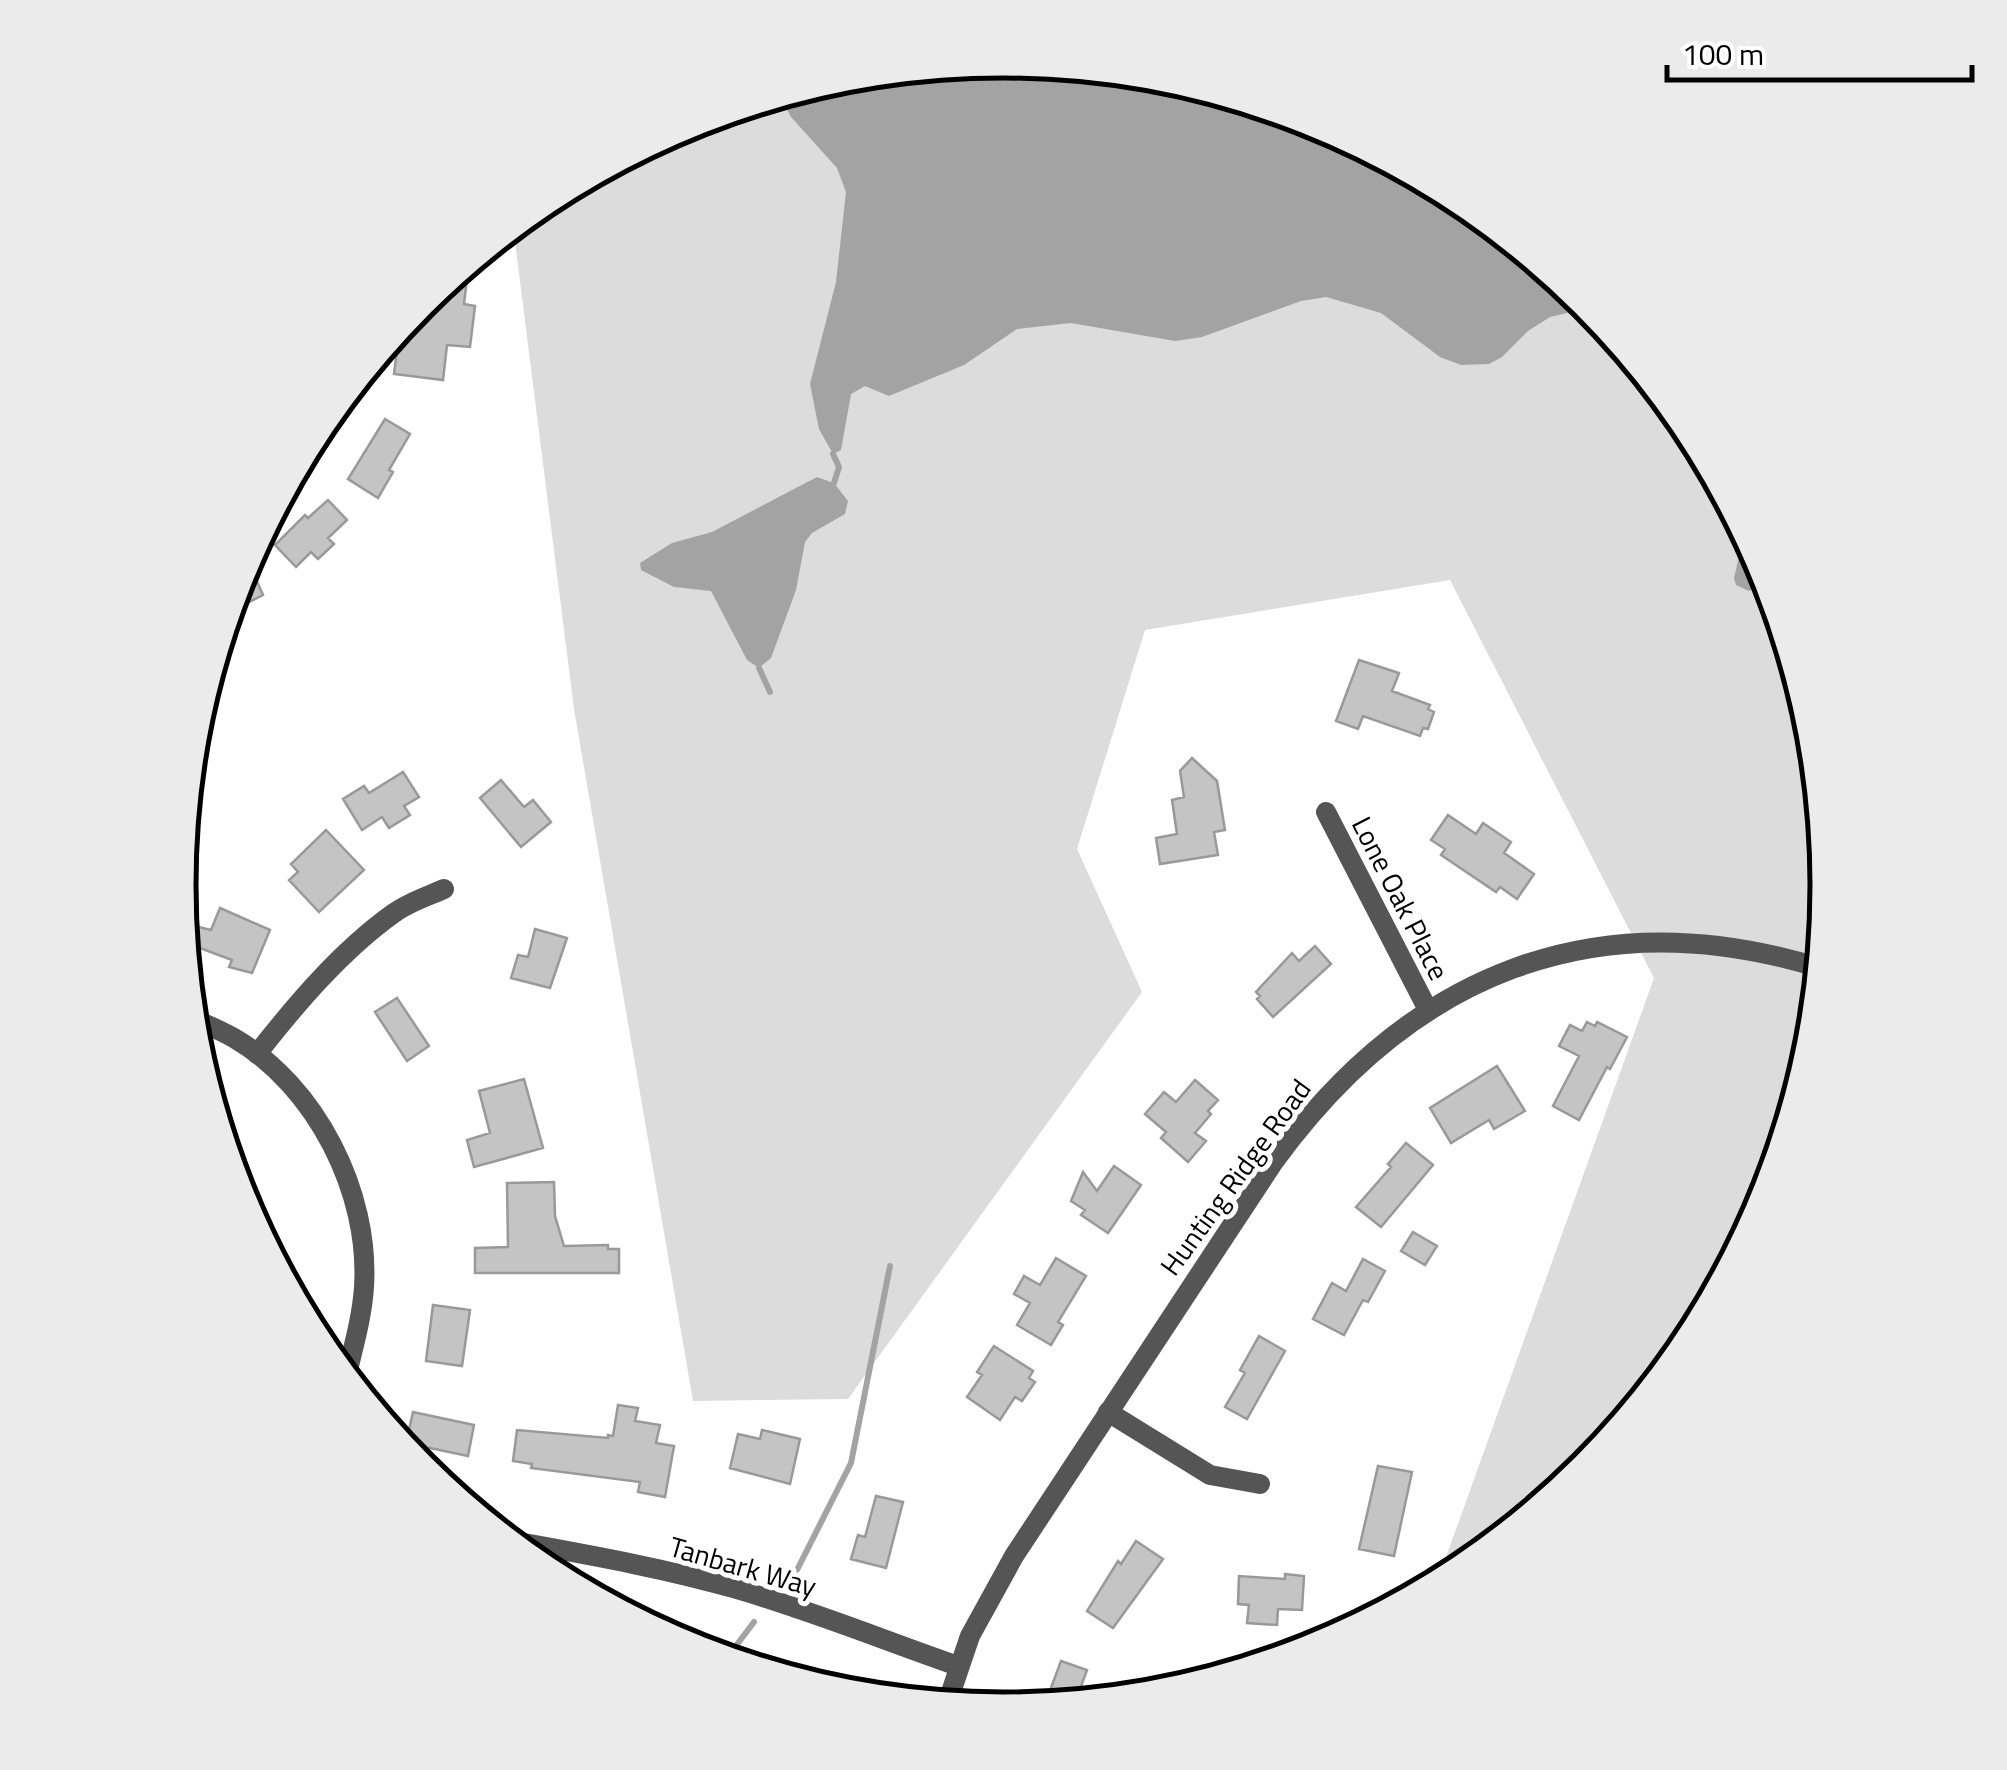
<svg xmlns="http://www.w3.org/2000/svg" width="2007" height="1770" font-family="'Titillium Web',sans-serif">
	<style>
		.green { fill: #dcdcdc }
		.water { fill: #a3a3a3 }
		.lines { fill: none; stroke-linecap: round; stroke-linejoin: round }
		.stream { stroke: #a3a3a3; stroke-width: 6 }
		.building { fill: #c4c4c4; stroke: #999; stroke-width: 2.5 }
		.minor { stroke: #555; stroke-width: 20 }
		.tertiary { stroke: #555; stroke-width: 20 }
		.labels { text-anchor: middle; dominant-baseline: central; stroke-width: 10; stroke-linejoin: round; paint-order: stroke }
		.street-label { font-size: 28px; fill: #000; stroke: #fff }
		.rim { fill: none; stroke: #000; stroke-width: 5 }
	</style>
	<rect width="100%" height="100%" fill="#fff"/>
	<path class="green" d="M1004 60 1165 76 1320 123 1462 199 1587 302 1690 427 1766 570 1813 725 1828 886 1813 1047 1765 1201 1689 1344 1586 1469 1461 1571 1436 1585 1654 978 1450 580 1145 630 1077 849 1142 992 848 1399 693 1401 574 709 513 226 546 199 688 123 843 76Z"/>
	<path class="water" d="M1004 60 1165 76 1320 123 1462 199 1592 307 1550 317 1528 331 1502 357 1489 364 1461 365 1440 357 1381 313 1326 297 1301 301 1202 337 1175 341 1071 323 1017 329 964 365 889 396 865 386 851 394 841 450 833 454 819 429 810 384 836 282 846 192 837 168 791 117 780 95 843 76Z
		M817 477 834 483 848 501 845 514 812 533 805 542 796 590 771 658 759 668 747 660 711 591 674 587 641 570 640 563 672 543 712 532Z
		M1745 531 1770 583 1749 591 1736 585 1734 578Z"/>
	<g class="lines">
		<path class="stream" d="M833 454 839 467 834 483
			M759 668 770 692
			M797 1570 851 1463 890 1266
			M726 1659 754 1622"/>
	</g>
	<path class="building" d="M452 276 467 278 464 304 475 306 470 347 447 345 443 380 394 374 400 326 416 307 428 308 430 293Z
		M385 419 410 434 389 470 393 472 378 498 348 479Z
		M328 500 347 520 328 538 334 544 318 559 311 552 296 567 275 545 305 515 308 518Z
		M247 559 263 595 241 606 234 593Z
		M1359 660 1399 673 1392 691 1430 705 1428 709 1434 712 1428 729 1423 728 1420 736 1363 716 1358 729 1336 721Z
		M1799 679 1813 725 1814 733 1794 732 1796 680Z
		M1192 758 1217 781 1225 830 1214 832 1218 855 1160 864 1156 838 1177 834 1172 800 1184 797 1180 771Z
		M403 772 419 797 404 806 410 815 389 828 382 817 362 830 343 799 364 786 369 793Z
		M501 780 524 807 533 800 551 822 521 847 480 798Z
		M1448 815 1476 834 1483 823 1511 842 1504 853 1534 874 1517 899 1500 887 1496 892 1441 855 1445 849 1431 840Z
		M326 830 364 870 319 912 289 880 298 872 291 864Z
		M220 908 270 930 252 973 229 967 232 960 184 942 182 923 211 930Z
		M535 929 567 938 550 988 511 978 518 955 528 957Z
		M1315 946 1331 964 1273 1017 1257 999 1260 996 1256 992 1292 953 1299 961Z
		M397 998 429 1046 407 1061 375 1012Z
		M1587 1022 1595 1026 1597 1022 1627 1037 1610 1069 1607 1067 1579 1120 1553 1106 1579 1056 1559 1046 1570 1025 1582 1031Z
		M1497 1066 1525 1111 1494 1129 1489 1120 1451 1143 1430 1108Z
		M524 1079 543 1148 474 1167 467 1140 490 1133 479 1091Z
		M1195 1080 1218 1100 1208 1111 1211 1114 1195 1133 1206 1141 1188 1162 1161 1138 1166 1132 1145 1114 1164 1092 1176 1102Z
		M1406 1143 1433 1165 1381 1227 1356 1207 1391 1167 1388 1164Z
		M1114 1166 1141 1185 1108 1233 1081 1215 1085 1210 1071 1201 1083 1172 1097 1191Z
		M554 1182 555 1216 564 1246 608 1245V1249H619V1273H475V1248L508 1247 507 1183Z
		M1413 1232 1437 1246 1425 1265 1401 1251Z
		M1056 1258 1086 1276 1058 1322 1063 1325 1051 1345 1017 1325 1030 1303 1014 1294 1024 1276 1040 1285Z
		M1363 1259 1385 1271 1368 1302 1363 1300 1344 1335 1313 1319 1332 1283 1346 1291Z
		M433 1305 470 1310 462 1366 426 1361Z
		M1259 1336 1285 1351 1247 1419 1225 1407 1245 1373 1240 1370Z
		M994 1346 1033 1371 1029 1378 1035 1382 1022 1401 1015 1397 1000 1420 967 1397 982 1375 977 1372Z
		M618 1405 638 1408 635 1421 660 1425 656 1443 674 1446 665 1497 638 1492 640 1482 531 1468 532 1464 513 1461 517 1430 608 1438V1435L613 1436Z
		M413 1412 474 1425 468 1456 406 1443Z
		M762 1430 800 1439 790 1484 730 1468 738 1434 760 1439Z
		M1378 1466 1412 1472 1394 1556 1359 1549Z
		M876 1496 903 1502 886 1568 851 1559 858 1535 865 1537Z
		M1136 1541 1163 1559 1113 1628 1087 1611 1118 1561 1121 1564Z
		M1285 1574 1304 1576 1302 1610 1278 1609 1277 1625 1247 1623 1249 1605 1238 1604 1239 1576 1285 1579Z
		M1061 1661 1087 1670 1075 1703 1048 1696Z"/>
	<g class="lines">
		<path class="minor" d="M1326 812 1428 1010
			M192 1018C205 1024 220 1030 234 1038 316 1086 370 1192 364 1287 362 1318 353 1348 346 1378
			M257 1054C296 1004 342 950 394 913 409 902 428 896 444 889
			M1108 1412 1210 1475 1260 1484
			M507 1540C583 1554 659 1567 733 1588 810 1610 883 1640 958 1666"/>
		<path class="tertiary" d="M947 1704 970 1636 1014 1556 1273 1163C1409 975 1594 898 1820 968"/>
	</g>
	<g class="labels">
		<g class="street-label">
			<text transform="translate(1401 898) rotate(63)">Lone Oak Place</text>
			<text transform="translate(1235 1177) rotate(-54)">Hunting Ridge Road</text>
			<text transform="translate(743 1566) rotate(16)">Tanbark Way</text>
		</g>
	</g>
	<path d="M0 0H2007V1770H0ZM196 885a807 807 0 1 1 1614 0a807 807 0 1 1-1614 0Z" fill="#ebebeb" fill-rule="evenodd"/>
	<path class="rim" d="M196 885a807 807 0 1 1 1614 0a807 807 0 1 1-1614 0Z"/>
	<path d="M1667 65v15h305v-15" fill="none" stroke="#000000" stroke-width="5"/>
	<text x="1682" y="65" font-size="30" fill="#000000" stroke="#ffffff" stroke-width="8" paint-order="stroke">100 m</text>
</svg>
